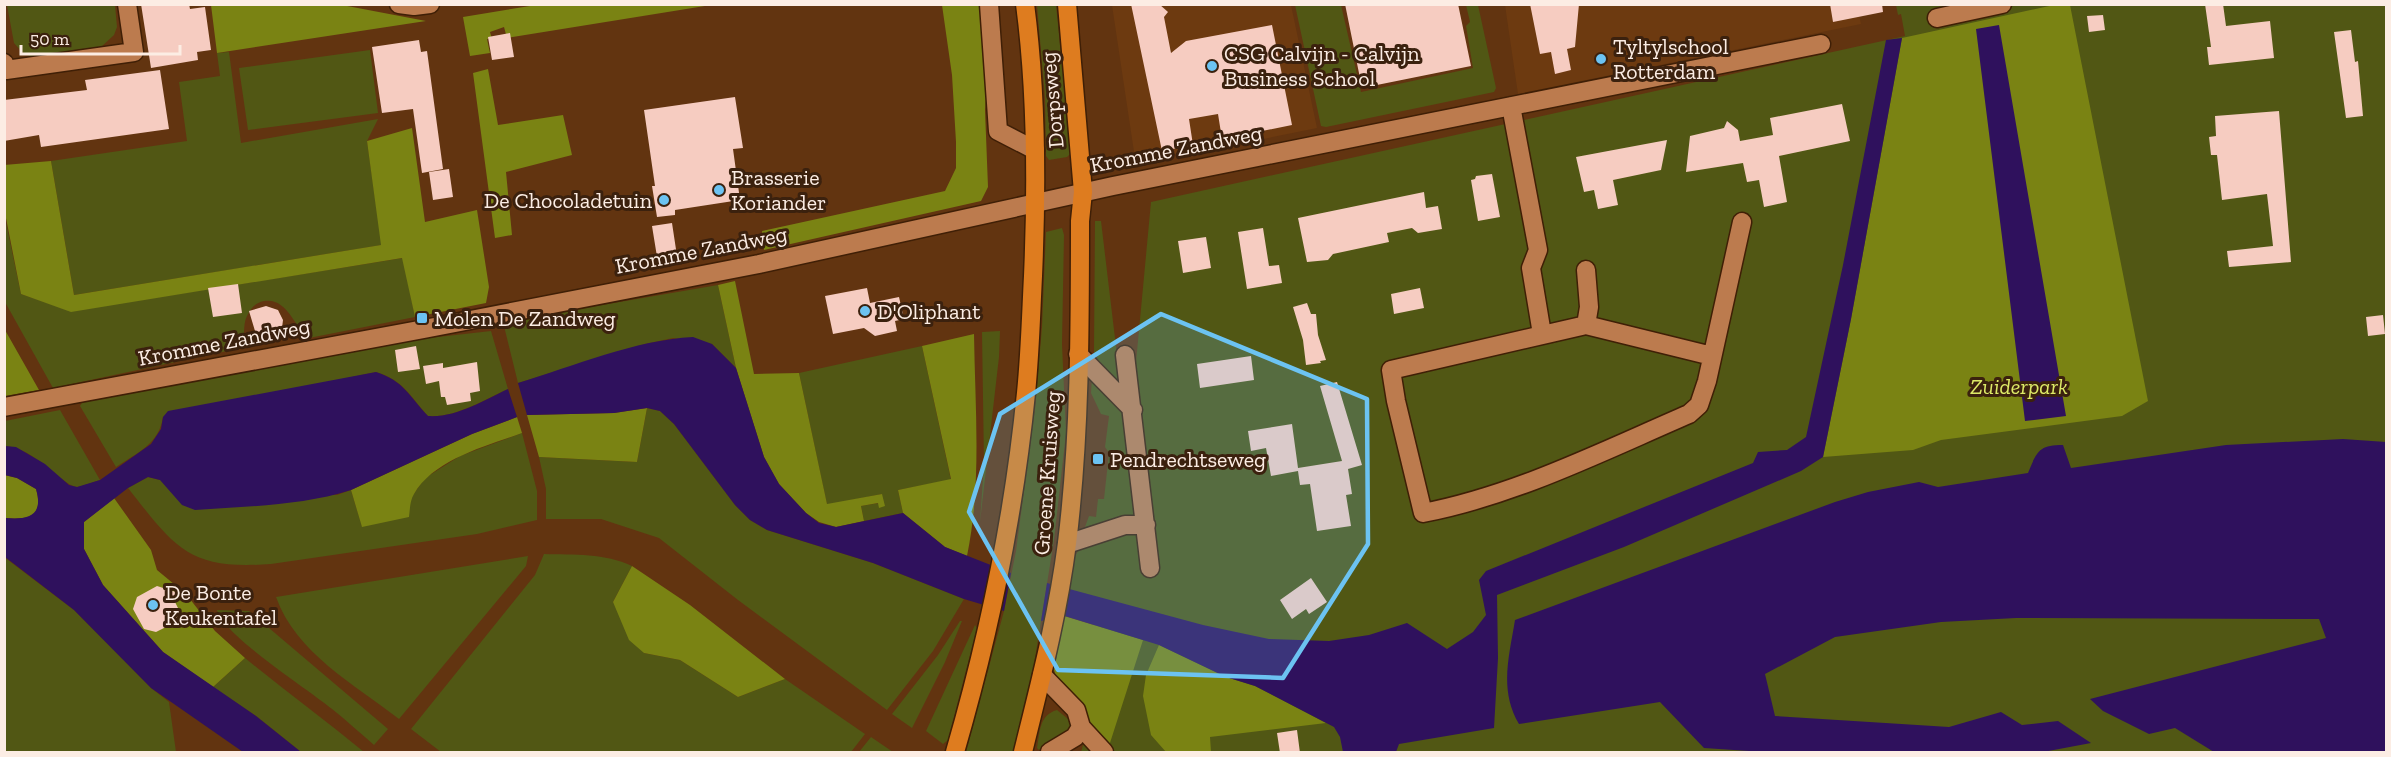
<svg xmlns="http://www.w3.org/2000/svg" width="2391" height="757" font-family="'Zilla Slab',serif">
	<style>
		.built { fill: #6d3a10 }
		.green { fill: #515714 }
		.forest { fill: #7a8313 }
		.water { fill: #2f115d }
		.building { fill: #f6ccc1 }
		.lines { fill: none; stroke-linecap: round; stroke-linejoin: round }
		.minor-casing { stroke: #3f1f06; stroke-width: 21 }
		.major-casing { stroke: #3f1f06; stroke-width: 21 }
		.minor { stroke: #bc7b4e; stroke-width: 18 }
		.major { stroke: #de7c1f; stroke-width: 18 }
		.marked { fill: #6cc3f2; fill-opacity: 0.2; stroke: #6cc3f2; stroke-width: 4.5; stroke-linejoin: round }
		.poi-dot { fill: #6cc3f2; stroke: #3b210e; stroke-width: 2 }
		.labels { text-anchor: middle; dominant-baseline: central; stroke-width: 6; stroke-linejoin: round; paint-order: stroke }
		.poi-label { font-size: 22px; fill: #fcede4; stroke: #3b210e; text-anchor: start }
		.street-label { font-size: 22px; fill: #fcede4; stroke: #3b210e }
		.park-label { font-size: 22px; font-style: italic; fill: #ddea67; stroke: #3b210e }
	</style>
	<rect width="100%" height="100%" fill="#623410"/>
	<path class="built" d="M1112 5H1291L1317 128 1136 165Z
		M1505 5H1857L1861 24 1518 94Z"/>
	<path class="green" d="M7 5H115L117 27 114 35 100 48 34 58 22 52 14 43Z
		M1037 5H1056L1071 153 1067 157 1049 160 1046 156 1045 98Z
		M1295 5H1341L1361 92 1473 68 1466 26 1470 22 1466 5H1478L1496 88 1494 92 1326 127 1321 126Z
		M1896 5H2386V752H1081L1110 647 1068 589 1072 562 1078 551 1085 543 1122 517 1085 527 1089 516 1096 517 1098 499H1104L1109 453 1105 447 1109 416 1101 414 1091 393 1092 378 1125 411 1129 437 1151 202 1905 36 1901 14 1898 15Z
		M370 50 378 113 248 130 239 68Z
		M229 52 241 143 378 119 367 141 382 245 74 295 51 161 187 141 179 82 220 76 217 53Z
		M4 213 21 294 71 311 403 258 415 317 309 338C294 327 287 297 264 301 255 303 251 308 247 316 242 326 246 338 241 348L53 388 5 302Z
		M1095 221H1101L1120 380 1116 381 1101 365 1094 352Z
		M1062 228 1064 235 1062 344 1066 433 1054 540 1028 702 1014 752H966L1004 611 1016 551 1035 409 1042 327 1046 232Z
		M718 285 736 368 712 344 673 338 645 344 518 383 503 322Z
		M491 331 508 389C483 400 456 418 428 416 409 395 404 381 376 372L163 417C159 444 137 453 116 467L80 406 84 399 385 343Z
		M1000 331 999 357 980 522 984 464 982 332Z
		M922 346 951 480 898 490 903 513 864 521 861 506 879 503 882 494 827 505 799 373Z
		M647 408 660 411 674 424 735 505 750 520 767 530 873 563 964 599 933 651 887 710 738 600 659 538 601 519H546V489L539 457 637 462Z
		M60 410 100 480C93 482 84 486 77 487 64 487 34 447 5 446V421Z
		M522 433 537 491V520L477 534 271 564C189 570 176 549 128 488L148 477 160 480 337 495 351 490 362 526 412 496 425 478 460 456Z
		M544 554C574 555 605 553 632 566L613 602 644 653 680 660 738 697 785 679 865 734 851 752H441L411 729 535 575Z
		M528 556 526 566 399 719C354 684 296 653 276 597Z
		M4 557 74 610 151 688 169 702 176 752H5Z
		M217 610 249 611 388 729 374 745C360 733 346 720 332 709 308 689 224 636 217 610Z
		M960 621H962L945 662 912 728 892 714 938 655Z
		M975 625 977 628 948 740 943 744 926 731Z
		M245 658C284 690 325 720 364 752H301L256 716 213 687Z
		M1057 710 1068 719 1071 728 1039 750 1037 748C1040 732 1039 715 1057 710Z
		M871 737 893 752H859Z"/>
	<path class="forest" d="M211 5H342L426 21 217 53Z
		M536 5H711L507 38 504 27 490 32 492 39H487L490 53 470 56 463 17Z
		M942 5H980L988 67 985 110 988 187 981 201 764 250 762 231 945 191 956 168V142L952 75Z
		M2054 5H2070L2148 401 2122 416 1941 440 1913 450 1823 457 1851 319 1902 38Z
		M488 69 498 125 563 115 572 155 506 172 512 235 495 238 473 73Z
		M412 128 425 222 477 210 489 287 486 303 415 317 402 258 71 312 21 294 5 213 4 165 51 161 74 295 381 245 367 141Z
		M735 281 754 374 799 373 827 504 882 494 885 506 879 508 878 503 861 506 864 521 836 527 819 522 806 513 779 484 764 457 736 368 718 285Z
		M4 330H5L39 390 5 396Z
		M974 334C975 408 982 483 967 556L945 547 903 513 898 490 951 479 922 346Z
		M647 408 637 462 539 457 527 415 614 413Z
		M517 417 522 433C487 446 434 459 414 494 410 500 410 509 409 517L362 527 351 490 472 434Z
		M4 475 17 478 36 489C44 517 29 520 5 518Z
		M114 498 151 550 157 570 186 594 215 631 245 658 213 687 163 652 103 585 84 549V522Z
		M632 566 690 605 785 679 738 697 680 660 644 653 629 640 613 602Z
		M1064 616 1143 640 1109 746 1058 682 1054 670Z
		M1159 645 1226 677 1255 686 1326 723 1210 737 1211 752H1166L1151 735 1143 696 1146 675Z"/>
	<path class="water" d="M1999 25 2066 416 2025 421 1976 29Z
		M1902 38 1851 319 1823 457 1801 471 1624 547 1497 595 1498 658 1494 728 1399 744 1396 752H1343L1340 737 1334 727 1255 686 1226 677 1159 645 1065 616 1041 621 1047 583 1203 625 1269 639 1329 641 1369 635 1407 623 1447 649 1473 632 1486 615 1479 580 1486 571 1753 463 1758 452 1787 450 1806 437 1843 265 1886 40Z
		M693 337 712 344 736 368 764 457 779 484 806 513 819 523 836 527 903 513 945 547 1011 573 1004 611 964 599 873 563 767 530 750 520 735 505 674 424 660 411 647 408 614 413 527 415 518 383C574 366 635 340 693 337Z
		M376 372C404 381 409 396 428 416 456 418 484 400 508 389L517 417 472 434 351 490C301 506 247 506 195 510L182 505 160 480 148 477 128 488 84 522V549L103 585 163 652 256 716 301 752H243L151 688 74 610 5 557V518C28 520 44 516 36 489L17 478 5 475V446L16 447 45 464 69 485 77 487 100 480 151 444 161 429 163 417 168 411Z
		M2343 439 2386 442V752H2214L2175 728 2149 734 2103 711 2090 699 2326 638 2319 619 2016 618 1941 622 1835 637 1765 674 1775 716 1949 727 2001 712 2022 725 2058 721 2091 743 2043 752H1764L1704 748 1660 702 1519 724C1499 690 1509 657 1515 620L1835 502 1868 492 1919 482 1938 487 2028 473C2037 452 2038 445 2063 445L2071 468 2226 445Z"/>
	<path class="building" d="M141 4H189L190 9 205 7 211 50 197 52 198 60 151 68Z
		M1131 4H1159L1168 12 1164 17 1171 53 1186 41 1272 25 1292 125 1222 139 1218 114 1189 119 1193 145 1162 151Z
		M1345 4H1458L1471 66 1362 88Z
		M1530 4H1579L1575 47 1567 49 1571 70 1555 74 1551 52 1540 54Z
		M1830 4H1882L1883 12 1833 22Z
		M2205 4H2223L2226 26 2270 21 2274 58 2209 65 2207 47H2211Z
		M2103 15 2105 30 2089 32 2087 16Z
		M2351 30 2355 62 2358 61 2363 116 2346 118 2334 32Z
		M510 33 514 57 492 60 488 37Z
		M419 40 421 52 427 51 443 169 422 173 413 109 382 113 372 47Z
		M160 70 169 129 41 147 39 135 4 141V100L87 90 85 80Z
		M735 97 743 148 733 149 740 200 675 210V215L657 217 652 186H655L644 110Z
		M1842 104 1850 141 1779 156 1787 202 1764 207 1759 180 1747 182 1743 163 1686 172 1690 136 1724 128 1727 121 1738 130 1740 141 1773 135 1770 118Z
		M2279 111 2291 262 2229 267 2227 251 2273 246 2267 194 2222 200 2217 155H2211L2209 137 2216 136 2215 116Z
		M1667 140 1661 170 1613 180 1618 205 1598 209 1594 190 1584 192 1576 157Z
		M449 169 453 197 433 200 429 172Z
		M1492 174 1500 217 1478 221 1471 180 1475 179 1476 176Z
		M1424 192 1426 208 1438 206 1442 229 1418 233 1412 228 1387 233 1389 242 1333 254 1328 260 1307 262 1298 218Z
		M672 223 677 256H672L659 269 652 226Z
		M1263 228 1269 266 1279 265 1282 283 1247 289 1238 232Z
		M1206 237 1211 268 1183 273 1178 241Z
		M238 284 242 313 213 317 208 288Z
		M867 288 870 303 899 297 904 319 895 321 897 331 875 336 864 328 833 334 825 296Z
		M1420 288 1424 308 1394 314 1391 294Z
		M1307 303 1311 314H1316L1318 335 1326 360 1320 361 1321 363 1306 365 1303 340 1293 307Z
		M266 306 278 310 283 320 282 328 272 337H264L255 331 249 311Z
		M2383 315 2385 334 2368 336 2366 317Z
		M416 346 420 369 398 372 395 350Z
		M1251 356 1254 380 1200 388 1197 364Z
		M477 362 480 391 470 393 471 401 447 405 445 397H441L439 381 426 384 423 366 443 363V368Z
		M1337 382 1362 465 1348 469 1352 494 1346 495 1351 526 1317 531 1310 484 1300 485 1298 471 1271 476 1266 448 1251 451 1248 431 1292 424 1298 468 1342 461 1320 386Z
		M1311 578 1327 602 1309 614 1306 609 1292 619 1280 600Z
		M157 586 176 592 174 600 179 610 176 622 156 632 144 629 133 609 137 597Z
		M1297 730 1300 753H1280L1277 733Z"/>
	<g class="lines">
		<g class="minor-casing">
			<path id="minor" d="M399 4 414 6 430 4
				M989 4 998 131 1035 150
				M1937 18 2002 4
				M4 63 6 70 134 52 127 4
				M1511 106 1538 250 1531 268 1542 334
				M1586 270 1589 307 1586 325
				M1078 354 1133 410
				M1125 355 1150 568
				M1712 356 1586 325 1391 370 1396 401 1423 513C1516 495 1603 451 1689 414L1699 405 1707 381 1742 222
				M4 407 424 329 759 264 1113 186 1821 44
				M1067 544 1125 525H1146
				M1042 675 1076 710 1081 727 1104 752
				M1050 752 1075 737 1081 727"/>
		</g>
		<g class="major-casing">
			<path id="major" d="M955 752C989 635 1014 515 1026 393 1030 354 1031 315 1033 276 1037 185 1037 95 1025 4
				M1023 752C1040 683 1058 614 1067 543 1080 437 1080 329 1080 221L1083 192 1067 4"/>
		</g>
		<use href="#minor" class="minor"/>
		<use href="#major" class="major"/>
	</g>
	<path class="marked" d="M1161 314 1367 399 1368 544 1283 678 1058 670 969 512 1000 414Z"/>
	<g class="poi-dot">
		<circle cx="1601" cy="59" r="6"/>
		<circle cx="1212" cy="66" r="6"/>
		<circle cx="719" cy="190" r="6"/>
		<circle cx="664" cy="200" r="6"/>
		<circle cx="865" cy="311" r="6"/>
		<rect x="416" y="312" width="12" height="12" rx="3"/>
		<rect x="1092" y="453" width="12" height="12" rx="3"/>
		<circle cx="153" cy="605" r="6"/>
	</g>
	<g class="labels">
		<g class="poi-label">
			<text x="1613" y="46">Tyltylschool<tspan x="1613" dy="25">Rotterdam</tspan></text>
			<text x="1224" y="53">CSG Calvijn - Calvijn<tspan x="1224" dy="25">Business School</tspan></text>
			<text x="731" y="177">Brasserie<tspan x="731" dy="25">Koriander</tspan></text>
			<text x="652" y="200" text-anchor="end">De Chocoladetuin</text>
			<text x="877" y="311">D'Oliphant</text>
			<text x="434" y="318">Molen De Zandweg</text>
			<text x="1110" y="459">Pendrechtseweg</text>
			<text x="165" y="592">De Bonte<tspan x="165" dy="25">Keukentafel</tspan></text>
		</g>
		<g class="street-label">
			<text transform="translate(1052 100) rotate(-95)">Dorpsweg</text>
			<text transform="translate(1176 149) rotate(-11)">Kromme Zandweg</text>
			<text transform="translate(701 250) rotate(-11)">Kromme Zandweg</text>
			<text transform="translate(224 342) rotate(-11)">Kromme Zandweg</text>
			<text transform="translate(1047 473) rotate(-86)">Groene Kruisweg</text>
		</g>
		<g class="park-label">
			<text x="2019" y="386">Zuiderpark</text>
		</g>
	</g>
	<rect width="2391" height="757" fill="none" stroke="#fcede4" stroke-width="12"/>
	<path d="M21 45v9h159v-9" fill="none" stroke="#fcede4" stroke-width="3"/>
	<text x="30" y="45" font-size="18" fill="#fcede4" stroke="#3b210e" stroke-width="4.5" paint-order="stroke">50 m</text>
</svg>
